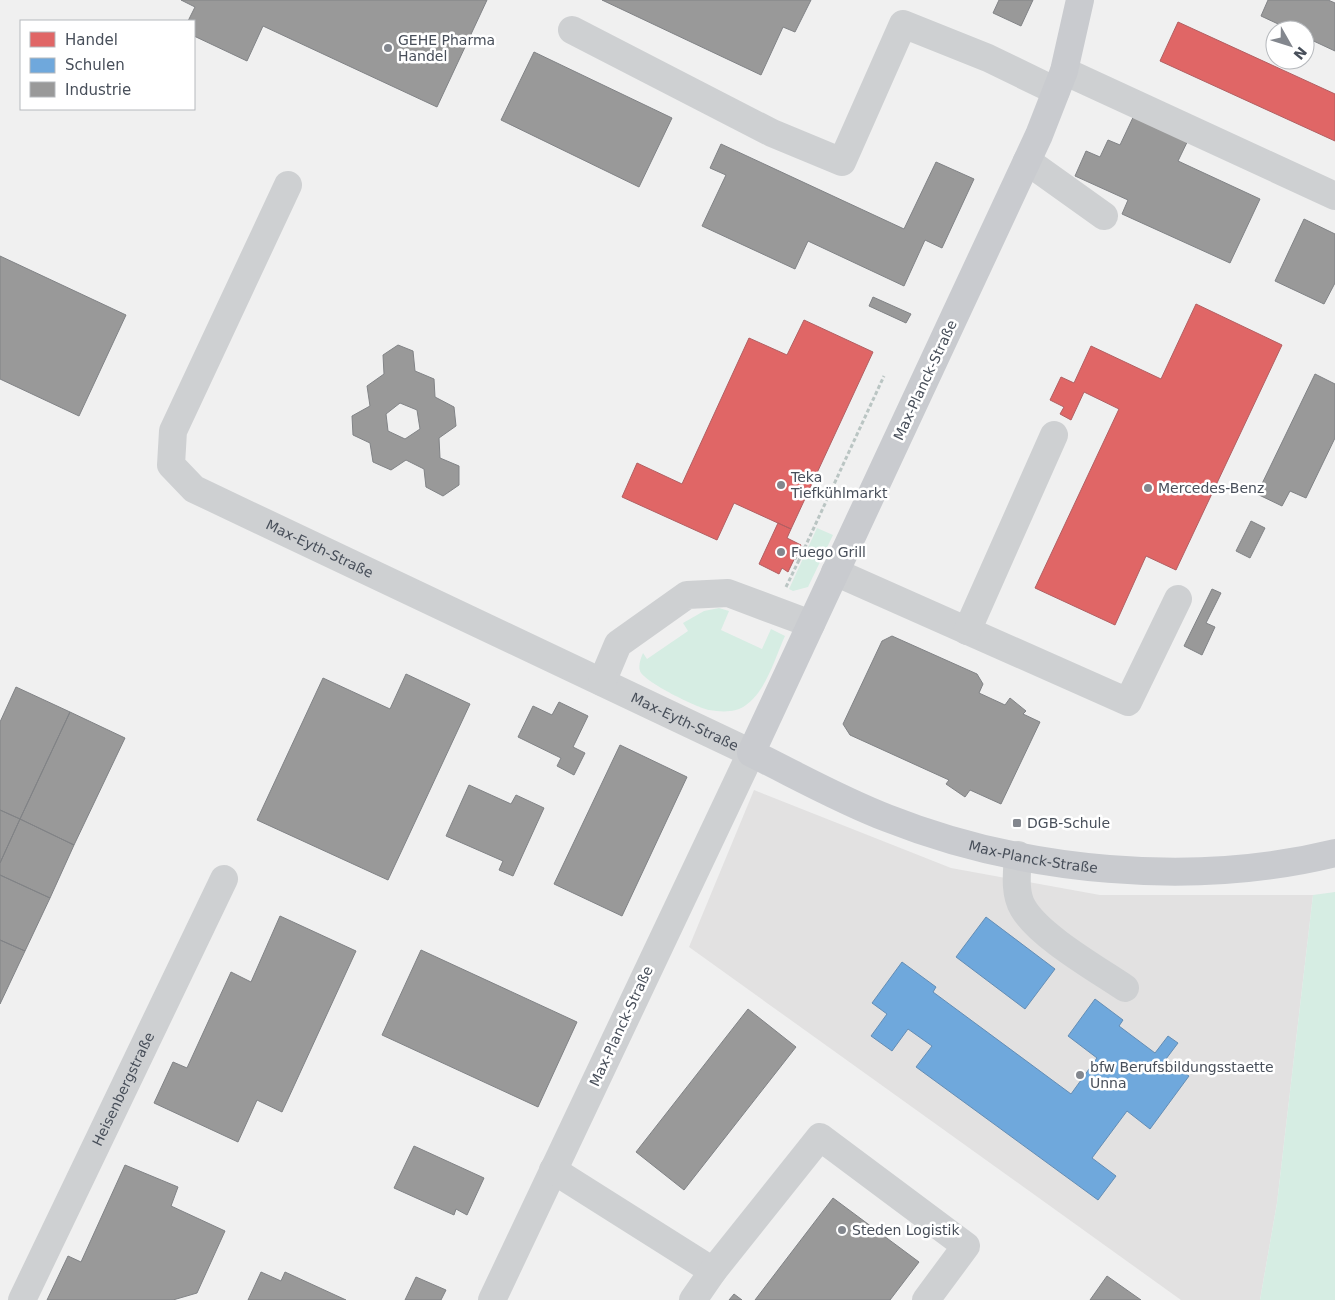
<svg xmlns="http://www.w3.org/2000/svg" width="1335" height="1300" font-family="'DejaVu Sans',sans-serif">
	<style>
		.education { fill: #e2e1e1 }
		.green { fill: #d6ede3 }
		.shops { fill: #e06666; stroke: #b25f62 }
		.schools { fill: #6fa8dc; stroke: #638db5 }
		.industry { fill: #999; stroke: #818386; fill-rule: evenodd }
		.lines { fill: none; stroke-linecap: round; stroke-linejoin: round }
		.path { stroke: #bac5c3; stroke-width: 3; stroke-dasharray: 4 2.5; stroke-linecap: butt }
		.minor { stroke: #ced0d2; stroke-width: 28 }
		.major { stroke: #c9cbcf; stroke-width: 28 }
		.poi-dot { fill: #83878e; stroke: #fff; stroke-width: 2 }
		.labels { text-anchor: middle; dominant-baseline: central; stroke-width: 5; stroke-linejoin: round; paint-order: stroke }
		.poi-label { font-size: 14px; fill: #484f5a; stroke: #fff; text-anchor: start }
		.street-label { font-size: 14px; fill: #484f5a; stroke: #fff }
	</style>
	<rect width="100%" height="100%" fill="#f0f0f0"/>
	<path class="education" d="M754 790 951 868 1100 895H1313L1277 1203 1260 1300H1181L689 947Z"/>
	<path class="green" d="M817 528 833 535 808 587 793 591 789 589Z
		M719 608 729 611 721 630 762 649 771 629 785 636C775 658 766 691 746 705 736 713 721 712 709 710 698 708 644 682 640 671 638 665 641 658 643 653L647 659 688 631 683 623 704 611Z
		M1335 892V1300H1260L1277 1203 1313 895Z"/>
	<path class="shops" d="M1178 22 1335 94V141L1160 61Z
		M1196 304 1282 345 1176 570 1146 556 1115 625 1035 588 1119 409 1084 392 1071 420 1060 414 1064 407 1050 400 1061 377 1074 383 1091 346 1161 379Z
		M804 320 873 352 791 529 734 503 717 540 622 497 637 463 682 484 749 338 787 355Z
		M778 523 791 529 787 538 801 545 788 572 782 568 779 574 759 564Z"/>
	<path class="schools" d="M986 917 1055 969 1025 1009 956 957Z
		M902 962 936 987 933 992 1071 1094 1097 1058 1068 1036 1095 999 1123 1020 1119 1026 1155 1053 1168 1036 1178 1043 1166 1059 1189 1076 1150 1129 1127 1111 1092 1158 1116 1176 1098 1200 916 1067 932 1046 908 1029 892 1051 871 1036 887 1014 872 1003Z"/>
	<path class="industry" d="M181 0H487L437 107 263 26 247 61 194 36V21H188L195 7Z
		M602 0H811L795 32 783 27 761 75Z
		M999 0H1033L1021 26 993 13Z
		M1268 0H1328L1335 3V51L1305 37V30H1291L1261 16Z
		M534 52 672 118 639 187 501 120Z
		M1137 109 1191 134 1178 161 1260 199 1230 263 1122 214 1128 200 1075 176 1086 151 1100 157 1108 140 1120 145Z
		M721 144 904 229 936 162 974 179 942 248 925 240 904 286 808 241 795 269 702 226 726 175 710 168Z
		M1304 219 1335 234V283L1324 304 1275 281Z
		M0 256 126 315 79 416 0 379Z
		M873 297 911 314 906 323 869 306Z
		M398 345 413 351 415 371 434 379 435 397 454 407 456 426 439 438 440 458 459 466V485L443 496 426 487 424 469 406 460 391 470 373 462 370 443 353 435 352 416 370 406 367 386 384 374 383 355ZM400 403 417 410 420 429 405 439 388 431 386 414Z
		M1315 374 1335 384V438L1306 498 1290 491 1282 506 1257 494Z
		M1251 521 1265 528 1250 558 1236 551Z
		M1212 589 1221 593 1206 623 1215 627 1202 655 1184 646Z
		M892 636 977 674 983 684 979 693 1005 705 1010 698 1026 711 1023 714 1040 722 1001 804 970 790 965 797 946 784 949 780 850 735 843 724 882 641Z
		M406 674 470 704 388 880 257 820 323 678 390 709Z
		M16 687 70 712 20 819 0 810V722Z
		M559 702 588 716 573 747 585 753 574 775 557 766 561 758 518 737 533 706 552 715Z
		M70 712 125 738 74 845 20 819Z
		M620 745 687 777 622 916 554 884Z
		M469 785 511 804 516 795 544 808 513 876 499 870 503 861 446 836Z
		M0 810 20 819 0 863Z
		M20 819 74 845 50 898 0 875V863Z
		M0 875 50 898 25 951 0 940Z
		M280 916 356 951 282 1112 257 1100 238 1142 154 1103 173 1062 187 1068 231 972 251 982Z
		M0 940 25 951 0 1004Z
		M421 950 577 1022 538 1107 382 1035Z
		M748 1009 796 1047 684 1190 636 1152Z
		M414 1146 484 1178 467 1215 456 1209 454 1215 394 1188Z
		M125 1165 178 1187 171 1206 225 1231 197 1293 173 1300H47L68 1256 81 1262Z
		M833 1198 919 1262 890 1300H755Z
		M261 1272 281 1281 285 1272 346 1300H248Z
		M1107 1276 1141 1300H1090Z
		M416 1277 446 1290 441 1300H405Z
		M734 1294 742 1300H729Z"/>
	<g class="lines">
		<path class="path" d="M811 487 829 495
			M799 560 884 376
			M786 587 799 560 795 558"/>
		<g class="minor">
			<path d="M572 30 772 133 842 162 903 24 988 58 1056 91"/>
			<path d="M1064 71 1335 196"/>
			<path d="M1027 161 1104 216"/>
			<path id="s1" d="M288 185 173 431 171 465 194 489 751 753 492 1300"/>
			<path d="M835 572 1128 702 1178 599"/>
			<path d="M967 631 1054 435"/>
			<path d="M602 682 618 644 687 595 728 593 811 624"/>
			<path d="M1018 855C1017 872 1014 893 1023 908 1039 936 1097 969 1125 988"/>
			<path d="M553 1170 713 1271"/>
			<path id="s2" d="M22 1300 224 879"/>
			<path d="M693 1300 713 1271 820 1137 966 1246 926 1300"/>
		</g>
		<path class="major" id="s3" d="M1080 0 1064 71 1039 135 751 753C796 775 840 800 887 818 1023 872 1193 888 1335 853"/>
	</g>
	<g class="poi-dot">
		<circle cx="388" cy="48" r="5"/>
		<circle cx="781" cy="485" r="5"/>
		<circle cx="1148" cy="488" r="5"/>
		<circle cx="781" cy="552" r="5"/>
		<rect x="1012" y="818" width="10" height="10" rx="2.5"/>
		<circle cx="1080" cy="1075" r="5"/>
		<circle cx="842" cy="1230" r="5"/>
	</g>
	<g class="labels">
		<g class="poi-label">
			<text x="398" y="40">GEHE Pharma<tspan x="398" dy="16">Handel</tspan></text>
			<text x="791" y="477">Teka<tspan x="791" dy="16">Tiefkühlmarkt</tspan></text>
			<text x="1158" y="488">Mercedes-Benz</text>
			<text x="791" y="552">Fuego Grill</text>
			<text x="1027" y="823">DGB-Schule</text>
			<text x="1090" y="1067">bfw Berufsbildungsstaette<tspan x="1090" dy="16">Unna</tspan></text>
			<text x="852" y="1230">Steden Logistik</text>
		</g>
		<g class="street-label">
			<text transform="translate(925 380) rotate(-65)">Max-Planck-Straße</text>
			<text stroke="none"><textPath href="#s1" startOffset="478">Max-Eyth-Straße</textPath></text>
			<text stroke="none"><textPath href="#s1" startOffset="882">Max-Eyth-Straße</textPath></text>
			<text stroke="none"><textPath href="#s3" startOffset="1126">Max-Planck-Straße</textPath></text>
			<text transform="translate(621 1026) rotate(-65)">Max-Planck-Straße</text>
			<text stroke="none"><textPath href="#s2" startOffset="234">Heisenbergstraße</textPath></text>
		</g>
	</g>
	<rect x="20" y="20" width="175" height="90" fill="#ffffff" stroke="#b6b9bd"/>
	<rect x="30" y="32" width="25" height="15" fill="#e06666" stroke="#b6b9bd"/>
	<text x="65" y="45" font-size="15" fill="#484f5a">Handel</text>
	<rect x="30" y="58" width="25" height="15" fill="#6fa8dc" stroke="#b6b9bd"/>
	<text x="65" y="70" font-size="15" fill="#484f5a">Schulen</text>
	<rect x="30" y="82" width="25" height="15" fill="#999999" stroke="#b6b9bd"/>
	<text x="65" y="95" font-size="15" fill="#484f5a">Industrie</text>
	<g transform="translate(1290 45) rotate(129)"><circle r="24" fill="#ffffff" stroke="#b6b9bd"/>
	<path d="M0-4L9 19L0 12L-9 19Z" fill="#83878e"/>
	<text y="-8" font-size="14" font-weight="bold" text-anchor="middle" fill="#484f5a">N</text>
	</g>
</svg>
